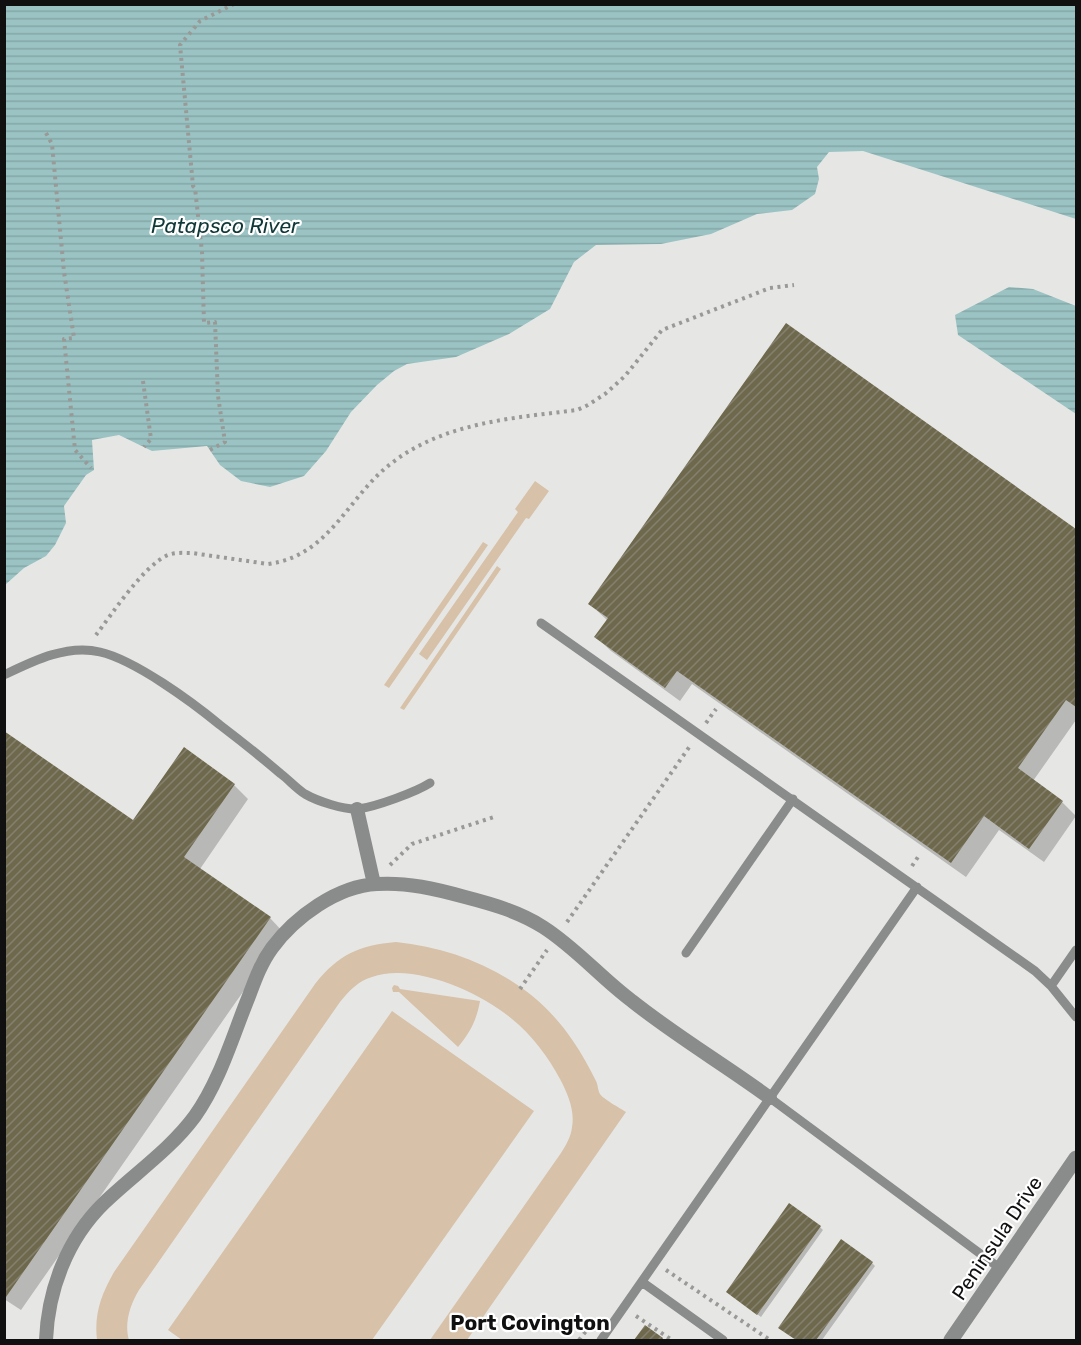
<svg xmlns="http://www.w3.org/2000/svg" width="1081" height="1345" font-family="Rubik,sans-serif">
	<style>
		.garden { fill: #d7c1a9 }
		.water { fill: url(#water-rules) }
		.shadow { fill: #0003 }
		.building { fill: url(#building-hatch) }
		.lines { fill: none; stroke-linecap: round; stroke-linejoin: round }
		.path { stroke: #999a97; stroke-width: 4; stroke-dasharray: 3 4.5; stroke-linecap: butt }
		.service { stroke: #8a8b8b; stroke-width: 9 }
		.pedestrian { stroke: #8a8b8b; stroke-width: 14 }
		.minor { stroke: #8a8b8b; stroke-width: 15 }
		.labels { text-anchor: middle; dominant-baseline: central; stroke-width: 4.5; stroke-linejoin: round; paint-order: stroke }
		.street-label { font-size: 20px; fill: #0f100f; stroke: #fff }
		.water-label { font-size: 21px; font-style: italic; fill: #103838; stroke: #fff }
		.neighbourhood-label { font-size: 21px; font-weight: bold; fill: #0f100f; stroke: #fff }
	</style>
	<defs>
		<pattern id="water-rules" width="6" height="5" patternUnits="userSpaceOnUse" patternTransform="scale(1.5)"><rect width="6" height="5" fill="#9bc3c3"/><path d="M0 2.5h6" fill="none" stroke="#84a6a6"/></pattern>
		<pattern id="building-hatch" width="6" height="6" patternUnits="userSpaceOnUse" patternTransform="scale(1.5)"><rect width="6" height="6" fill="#6e694d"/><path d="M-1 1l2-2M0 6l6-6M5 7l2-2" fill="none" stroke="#84806d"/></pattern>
	</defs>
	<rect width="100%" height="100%" fill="#e6e7e4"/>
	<path class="garden" d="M535 481 549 491 529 519 526 518 427 660 419 654 518 512 515 509Z
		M483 542 488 545 389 688 384 685Z
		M497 566 501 569 404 710 400 708Z
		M396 942C466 949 534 982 573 1041 582 1054 589 1067 596 1081 598 1085 598 1091 600 1094 603 1099 620 1108 626 1112L467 1340H430L561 1153C566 1145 571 1137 572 1127 575 1111 568 1094 560 1079 548 1057 532 1035 512 1019 480 992 413 962 372 977 358 981 349 991 340 1002L139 1290C130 1305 124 1323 129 1340H97C94 1314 101 1295 114 1272L315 984C338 955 359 945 396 942Z
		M394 985 398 986 400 989 480 1001C477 1019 470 1033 458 1047L399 992H393L392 988Z
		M392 1011 534 1111 372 1340H182L168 1330Z"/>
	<path class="water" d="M5 4 1076 5V219L863 151 829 152 817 167 819 179 815 194 792 210 757 214 711 234 661 244 596 245 574 262 550 309 509 334 456 357 407 364 394 371 377 385 351 412 326 451 304 476 270 487 241 481 220 465 207 446 152 451 119 435 92 440 94 470 86 475 64 506 66 523 55 545 46 556 24 568 5 585Z
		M1009 287 1033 289 1076 306V414L958 335 955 315Z"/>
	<path class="shadow" d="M786 325 1076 531V720L1033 781 1062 802 1076 816 1044 862 999 830 966 877 692 684 680 701 611 651 596 637 608 621 590 604Z
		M4 733 133 822 234 785 248 799 200 869 270 918 284 933 21 1310 4 1299Z
		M820 1227 823 1230 761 1317 731 1295Z
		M872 1263 875 1266 822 1340H797L783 1331Z"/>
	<path class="building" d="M786 323 1076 529V707L1066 700 1018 768 1063 801 1029 849 984 816 951 863 677 671 665 688 594 637 608 618 588 604Z
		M4 731 133 820 184 747 235 784 184 857 271 917 6 1297 4 1296Z
		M789 1203 821 1226 757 1315 726 1292Z
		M841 1239 873 1262 816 1340H796L778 1328Z
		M645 1325 663 1338 662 1340H634Z"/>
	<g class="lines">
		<path class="path" d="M46 133 52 144 64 272 74 338 64 339 75 450 91 468
			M143 381 151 439 144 447
			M210 450 225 442 218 396 215 322 204 323 202 252 195 188 193 186 180 45 200 21 234 4
			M96 635C112 614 144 565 168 555 176 552 184 553 192 553L268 564C331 556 348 495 393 462 446 422 514 418 577 410L588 405 605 394 625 376 662 330 770 288 794 285
			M706 723 716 709
			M390 865 412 844 494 817
			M912 866 920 854
			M567 922 690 746
			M520 989 547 950
			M666 1270 770 1340
			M636 1316 672 1340
			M579 1340 586 1331"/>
		<path class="service" d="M541 623 1035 971 1051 986 1076 1017
			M4 675C33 661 67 644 100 652 135 660 192 702 220 725 241 741 261 757 281 774 289 780 297 789 305 794 317 801 344 810 358 809 375 807 416 792 430 783
			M686 953 793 799
			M1051 986 1076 950
			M770 1098 1001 1269
			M642 1282 723 1340
			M601 1340 917 887"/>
		<path class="pedestrian" d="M357 809 374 884
			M46 1340C48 1290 67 1239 104 1203 134 1174 170 1150 195 1116 220 1081 233 1035 249 996 255 980 261 963 272 948 295 917 337 886 377 884 407 882 436 889 465 897 492 904 520 912 543 927 576 948 601 978 632 1001 676 1036 725 1065 770 1098"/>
		<path class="minor" d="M951 1340 1076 1158"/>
	</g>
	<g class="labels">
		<g class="street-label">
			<text transform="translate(997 1238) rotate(-56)">Peninsula Drive</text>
		</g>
		<g class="water-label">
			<text x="225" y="225">Patapsco River</text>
		</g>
		<g class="neighbourhood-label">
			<text x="530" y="1322">Port Covington</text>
		</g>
	</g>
	<rect width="1081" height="1345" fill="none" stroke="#0f100f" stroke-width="12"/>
</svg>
